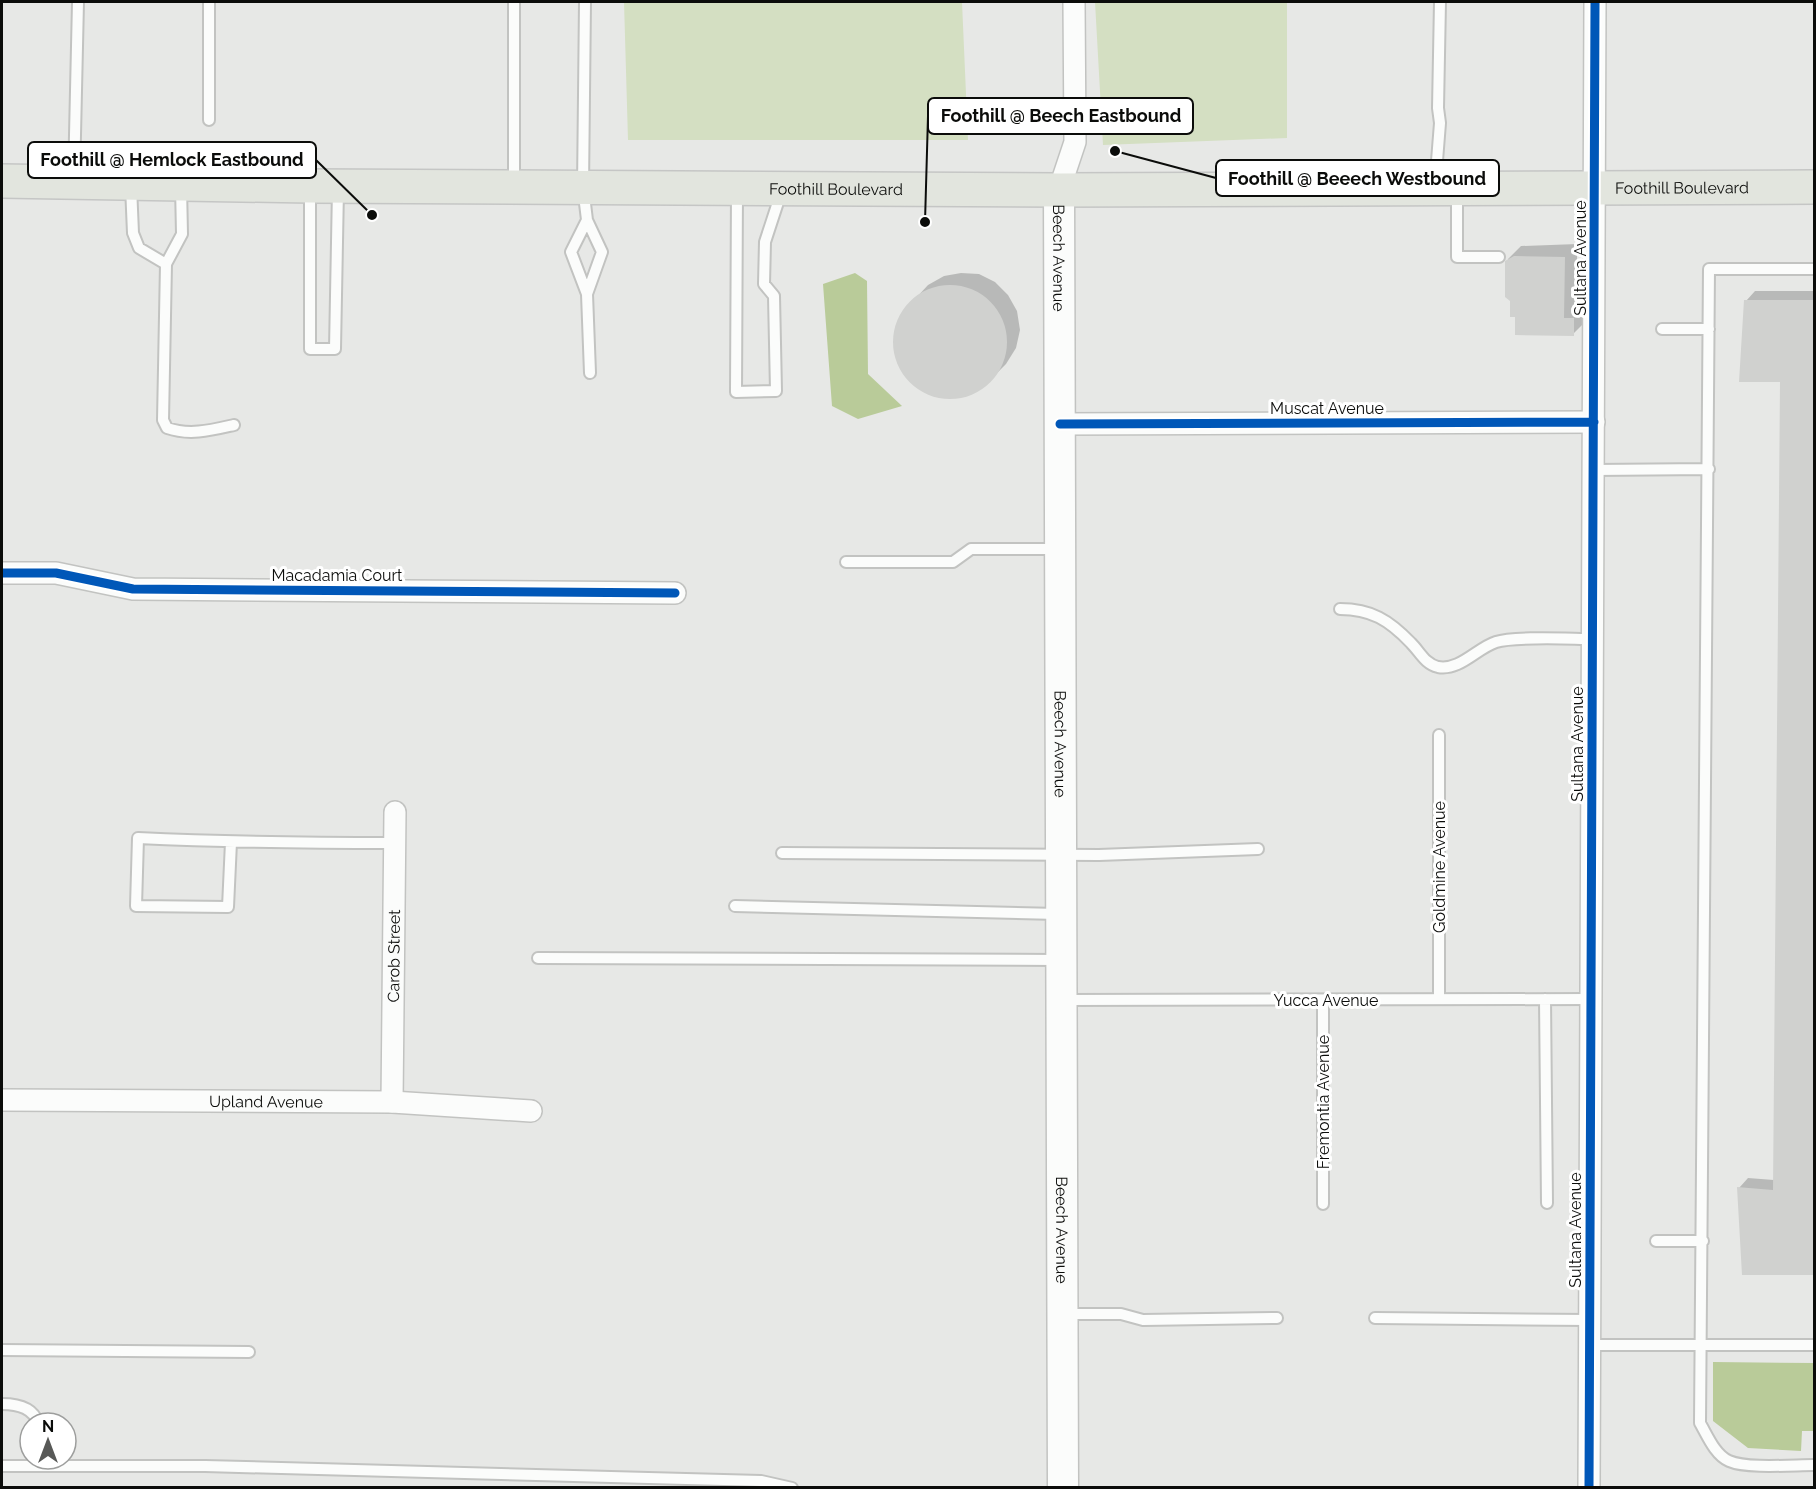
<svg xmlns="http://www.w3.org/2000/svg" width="1816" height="1489" font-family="Raleway,sans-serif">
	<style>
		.green { fill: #d4dfc2 }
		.water { fill: #b9cb99 }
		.shadow { fill: #0003 }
		.building { fill: #d0d1cf }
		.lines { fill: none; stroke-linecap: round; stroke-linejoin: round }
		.lane-casing { stroke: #c2c3c1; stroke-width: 14 }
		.street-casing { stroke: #c2c3c1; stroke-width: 24 }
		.secondary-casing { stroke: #c2c3c1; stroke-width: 33 }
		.primary-casing { stroke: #c5c6c5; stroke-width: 36 }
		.lane { stroke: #fbfcfb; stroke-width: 10 }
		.street { stroke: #fbfcfb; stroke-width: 21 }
		.secondary { stroke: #fbfcfb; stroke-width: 30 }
		.primary { stroke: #e2e5de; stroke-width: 33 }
		.cycleway-casing { stroke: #fff; stroke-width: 13 }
		.cycleway { stroke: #0057b8; stroke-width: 9 }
		.labels { text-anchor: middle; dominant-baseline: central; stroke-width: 6; stroke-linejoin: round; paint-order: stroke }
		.street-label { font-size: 16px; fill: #0b0c0a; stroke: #fff }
		.leader { fill: none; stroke: #0b0c0a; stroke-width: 2 }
		.callout-dot { fill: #0b0c0a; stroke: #fff; stroke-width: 2 }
		.callout { fill: #fff; stroke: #0b0c0a; stroke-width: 2 }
		.callout-label { font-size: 18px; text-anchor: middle; font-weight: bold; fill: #0b0c0a }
	</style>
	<rect width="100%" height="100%" fill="#e7e8e6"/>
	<path class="green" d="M624 2H962L968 140H628Z
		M1095 2H1287V138L1103 145Z"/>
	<path class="water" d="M855 273 867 281 868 374 902 406 858 419 832 406 823 284Z
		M1713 1362 1814 1363V1431H1802L1801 1451 1748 1448 1713 1421Z"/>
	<path class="shadow" d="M1577 244V306H1586V321L1573 334 1506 296 1508 259 1521 246Z
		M961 273 979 274 995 282 1008 295 1017 311 1020 330 1016 348 1006 364 992 378 978 390 960 397H941L923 391 909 379 898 364 894 345 896 328 903 312 928 285 944 276Z
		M1755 291H1814V1274L1739 1188 1748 1178 1774 1180 1782 381 1746 301Z"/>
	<path class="building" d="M1514 256 1565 257 1564 318H1574V336L1515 335V317H1510V301L1505 297V261Z
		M893 342a57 57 0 1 1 114 0a57 57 0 1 1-114 0Z
		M1744 300H1815V1275H1742L1737 1187 1773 1190 1780 382H1739Z"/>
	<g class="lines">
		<g class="lane-casing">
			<path id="lane" d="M209 2V120
				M514 2V183
				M585 2 583 187 587 220 602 252 587 294
				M74 179 78 2
				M131 186 133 233 139 248 166 264
				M181 186 182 234 166 264 163 420 167 428C190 436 212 430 234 425
				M1435 186 1440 123 1438 108 1440 2
				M310 189V349H335L338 189
				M737 191 736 392 776 391 774 296 764 284 765 242 781 193
				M1457 192V257H1499
				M587 220 571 252 587 294 590 373
				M1814 269H1709L1700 1423C1707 1435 1715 1455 1729 1461 1747 1469 1793 1465 1814 1465
				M1662 329H1709
				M1594 470 1709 469
				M846 562H953L971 549H1057
				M1340 609C1371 609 1389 620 1411 643 1420 652 1425 664 1438 667 1460 671 1477 648 1496 642 1514 636 1571 639 1593 639
				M231 842 228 907 136 906 138 838C224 842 309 843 394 843
				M782 853 1099 855 1258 849
				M735 906 1058 914
				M538 958 1058 960
				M1439 999V735
				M1545 999 1547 1203
				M1063 1000 1591 999
				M1323 1204V1000
				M1656 1241H1703
				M1063 1314H1121L1143 1320 1277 1318
				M1375 1318 1589 1320
				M1589 1345H1814
				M2 1350 249 1352
				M2 1404C16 1404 33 1407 38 1423
				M2 1466H205L761 1481 792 1488"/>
		</g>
		<g class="street-casing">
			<g id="street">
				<path d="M1059 190 1075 142 1074 2"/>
				<path d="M1060 424 1594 422"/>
				<path d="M2 573H56L133 589 675 593"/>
				<path id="s1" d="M2 1100 392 1102 531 1111"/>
				<path id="s2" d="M392 1102 395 812"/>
				<path d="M1589 1488 1595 2"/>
			</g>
		</g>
		<g class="secondary-casing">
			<g id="secondary">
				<path id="s3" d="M1059 190 1063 1488"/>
			</g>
		</g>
		<g class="primary-casing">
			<g id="primary">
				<path id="s4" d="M2 181 310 186 1059 190 1814 187"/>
			</g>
		</g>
		<use href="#lane" class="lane"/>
		<use href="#street" class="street"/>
		<use href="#secondary" class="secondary"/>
		<use href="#primary" class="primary"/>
		<g class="cycleway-casing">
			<path id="cycleway" d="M1060 424 1594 422
				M2 573H56L133 589 675 593
				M1589 1488 1595 2"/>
		</g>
		<use href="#cycleway" class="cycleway"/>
	</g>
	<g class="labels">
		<g class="street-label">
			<text stroke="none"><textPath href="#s4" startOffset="834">Foothill Boulevard</textPath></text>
			<text stroke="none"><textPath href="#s4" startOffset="1680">Foothill Boulevard</textPath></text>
			<text stroke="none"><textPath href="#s3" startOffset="68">Beech Avenue</textPath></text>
			<text transform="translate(1580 258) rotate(-90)">Sultana Avenue</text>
			<text x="1327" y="408">Muscat Avenue</text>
			<text x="337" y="575">Macadamia Court</text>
			<text stroke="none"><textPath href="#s3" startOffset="554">Beech Avenue</textPath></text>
			<text transform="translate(1577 744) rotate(-90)">Sultana Avenue</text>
			<text transform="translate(1439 867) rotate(-90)">Goldmine Avenue</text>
			<text stroke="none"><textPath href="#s2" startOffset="146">Carob Street</textPath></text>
			<text x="1326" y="1000">Yucca Avenue</text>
			<text stroke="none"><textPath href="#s1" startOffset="264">Upland Avenue</textPath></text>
			<text transform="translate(1323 1102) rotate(-90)">Fremontia Avenue</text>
			<text stroke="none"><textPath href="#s3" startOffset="1040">Beech Avenue</textPath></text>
			<text transform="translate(1575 1230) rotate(-90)">Sultana Avenue</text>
		</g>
	</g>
	<path class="leader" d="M925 222L928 116M372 215L316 160M1115 151L1216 178"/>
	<g class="callout-dot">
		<circle cx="925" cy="222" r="6"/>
		<circle cx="372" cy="215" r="6"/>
		<circle cx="1115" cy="151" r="6"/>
	</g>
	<g class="callout">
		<rect x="928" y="98" width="265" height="36" rx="6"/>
		<rect x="28" y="142" width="288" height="36" rx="6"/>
		<rect x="1216" y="160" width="283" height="36" rx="6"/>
	</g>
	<g class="callout-label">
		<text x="1061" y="122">Foothill @ Beech Eastbound</text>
		<text x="172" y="166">Foothill @ Hemlock Eastbound</text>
		<text x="1357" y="185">Foothill @ Beeech Westbound</text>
	</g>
	<rect width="1816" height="1489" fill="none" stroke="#0b0c0a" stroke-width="6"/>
	<g transform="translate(48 1441)"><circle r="28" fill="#ffffff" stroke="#9d9e9d" stroke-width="1.5"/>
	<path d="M0-4.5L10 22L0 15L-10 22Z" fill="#585957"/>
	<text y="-9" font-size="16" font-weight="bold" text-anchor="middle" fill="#0b0c0a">N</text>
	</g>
</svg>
